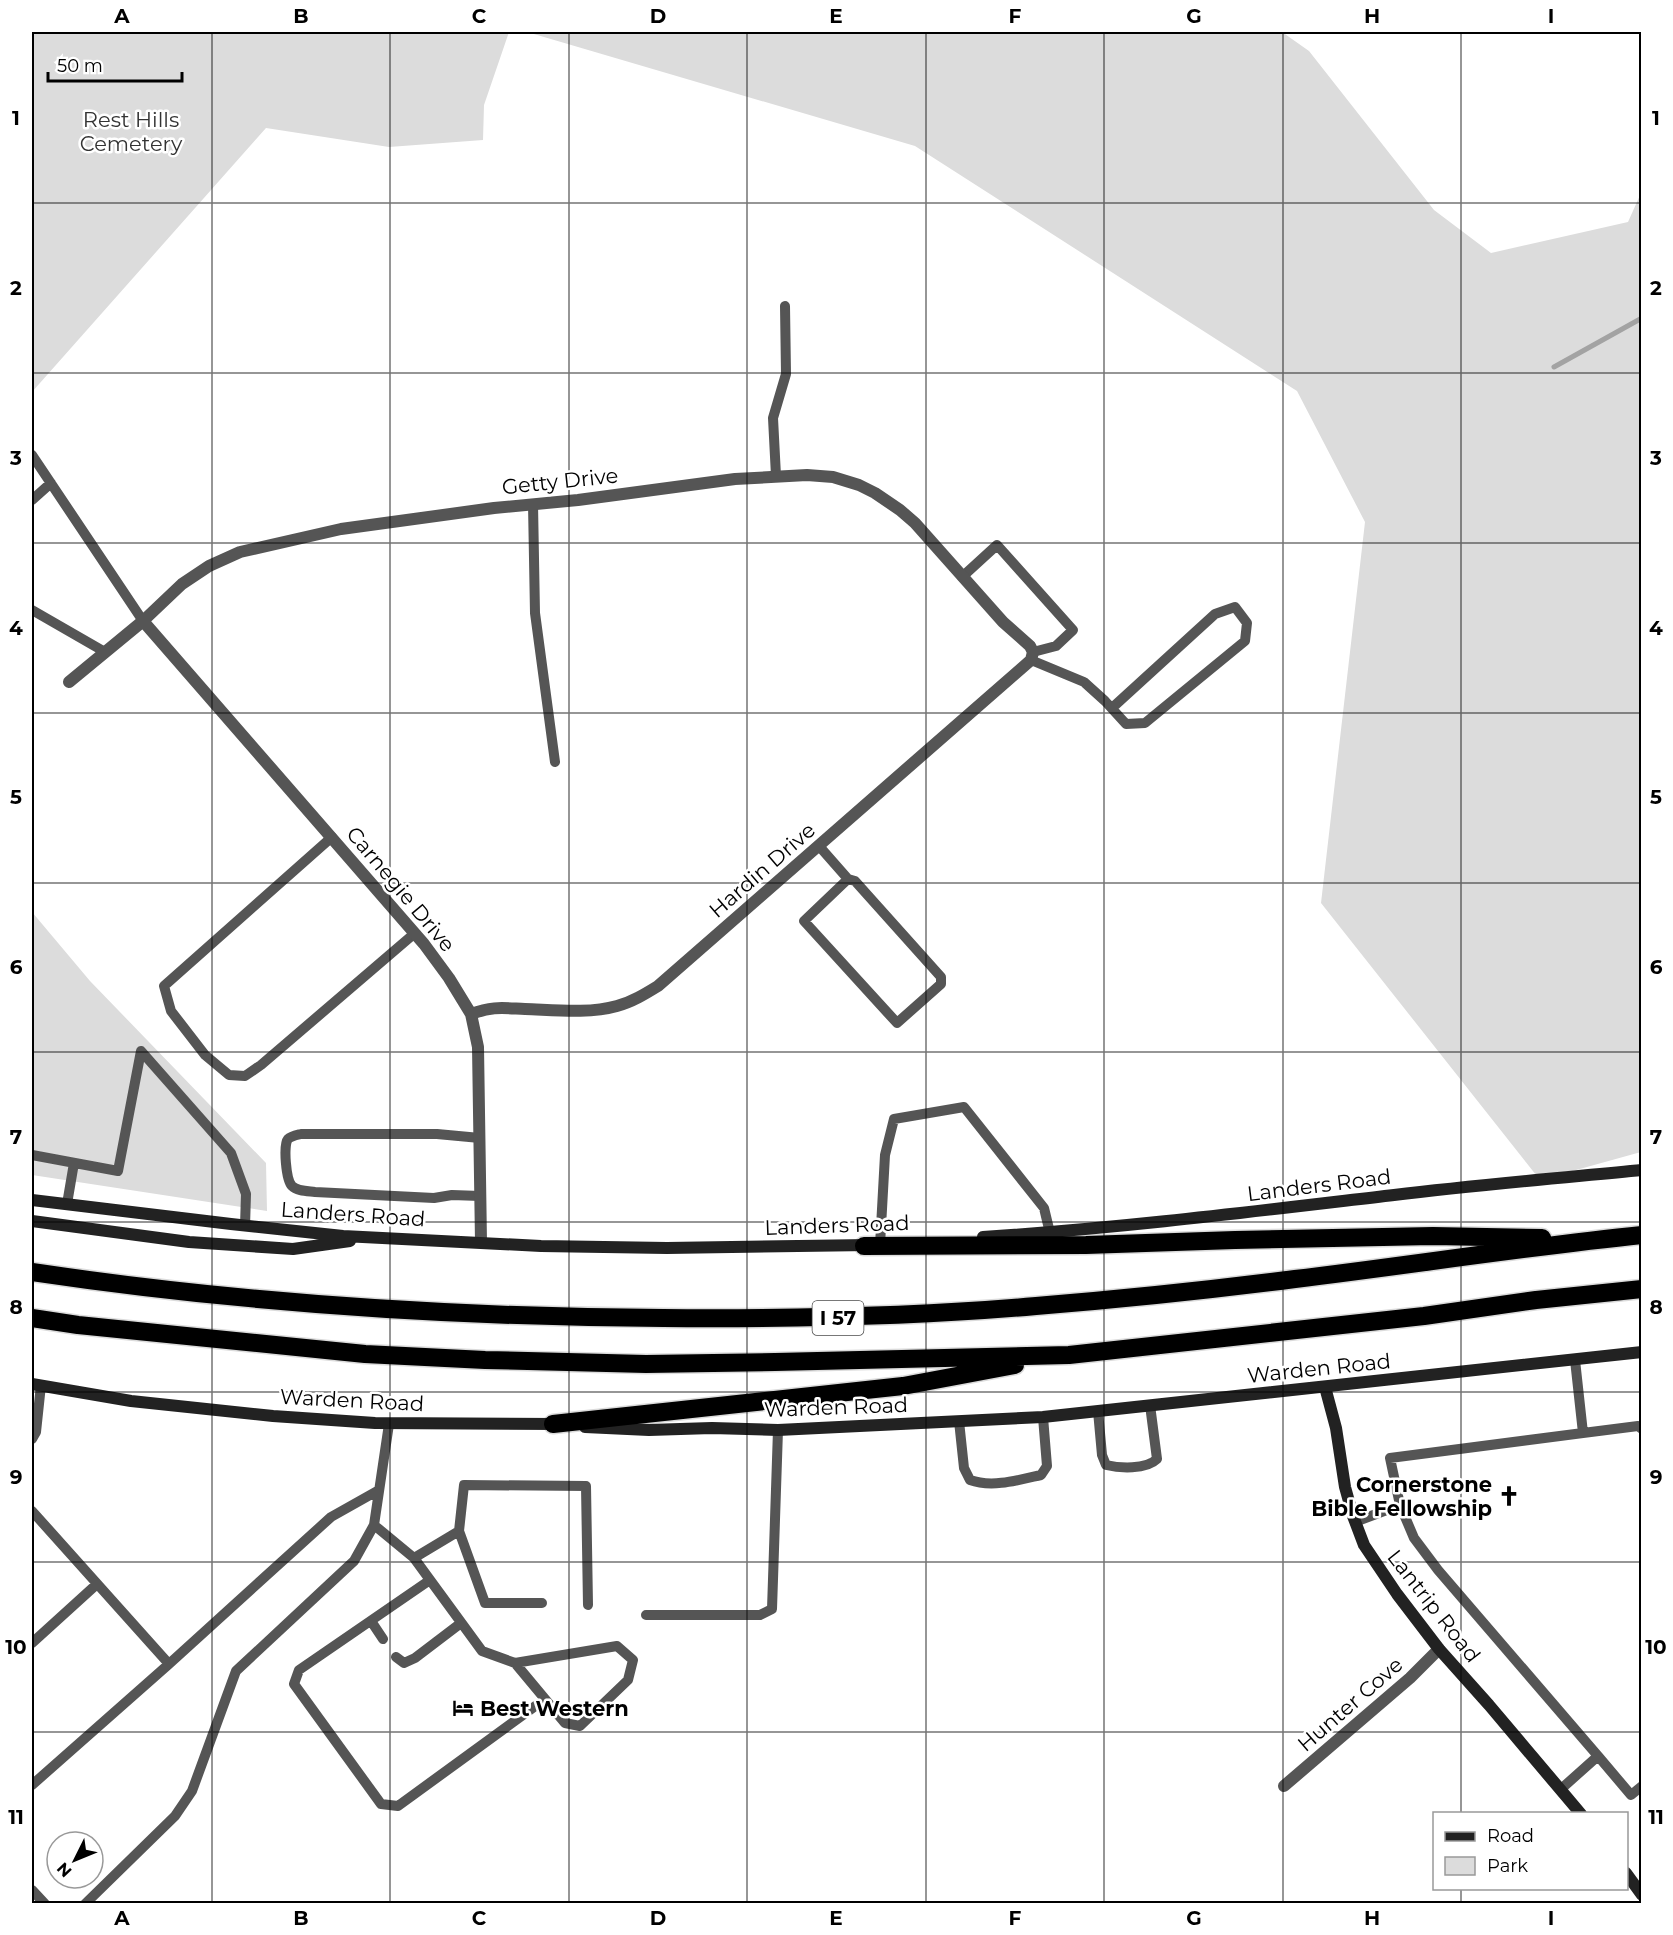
<svg xmlns="http://www.w3.org/2000/svg" width="1673" height="1935" font-family="Montserrat,sans-serif">
	<style>
		.green { fill: #dcdcdc }
		.lines { fill: none; stroke-linecap: round; stroke-linejoin: round }
		.stream { stroke: #a3a3a3; stroke-width: 5 }
		.highway-casing { stroke: #dbdbdb; stroke-width: 21 }
		.lane { stroke: #555; stroke-width: 10 }
		.street { stroke: #555; stroke-width: 12 }
		.secondary { stroke: #222; stroke-width: 12 }
		.highway { stroke: #000; stroke-width: 18 }
		.grid { fill: none; stroke: #000; stroke-width: 1.5; stroke-opacity: 0.55 }
		.labels { text-anchor: middle; dominant-baseline: central; stroke-width: 5; stroke-linejoin: round; paint-order: stroke }
		.shield { fill: #fff; stroke: #4c4c4c; stroke-width: 1.5 }
		.shield-label { font-size: 20px; font-weight: bold; fill: #000 }
		.park-label { font-size: 21px; fill: #333; stroke: #fff }
		.street-label { font-size: 21px; fill: #000; stroke: #fff }
		.poi-label { font-size: 21px; font-weight: bold; fill: #000; stroke: #fff; text-anchor: end }
		.neatline { fill: none; stroke: #000; stroke-width: 2 }
		.grid-label { font-size: 20px; text-anchor: middle; font-weight: bold; fill: #000 }
	</style>
	<rect width="100%" height="100%" fill="#fff"/>
	<path class="green" d="M32 32H509L484 105 483 140 389 147 266 128 32 392Z
		M527 32H1282L1309 51 1434 210 1491 253 1628 222 1641 193V1152L1540 1180 1321 903 1365 522 1297 391 915 146Z
		M32 912 90 981 266 1163 267 1211 32 1175Z"/>
	<g class="lines">
		<path class="stream" d="M1554 367 1642 318"/>
		<g class="highway-casing">
			<path id="highway" d="M864 1246 1086 1245 1235 1240 1433 1236 1542 1238
				M32 1272C241 1303 452 1317 663 1318 788 1319 912 1317 1036 1306 1123 1299 1209 1290 1295 1279 1410 1265 1526 1247 1642 1235
				M32 1318 78 1325 365 1354 485 1360 646 1364 775 1362 1069 1355 1424 1316 1536 1300 1642 1289
				M553 1424 903 1386 1015 1365"/>
		</g>
		<path class="lane" d="M32 455 143 621
			M776 476 773 418 786 374 785 306
			M32 500 51 483
			M533 504 535 613 555 762
			M962 577 997 545 1073 630 1056 646 1033 652
			M32 610 105 652
			M1031 660 1084 682 1105 701 1126 724 1145 723 1245 641 1247 623 1235 607 1215 614 1112 708
			M332 837 164 986 171 1011 205 1055 229 1075 245 1076 261 1065 415 933
			M819 846 848 879 804 921 897 1023 941 984V977L855 881 848 879
			M32 1155 118 1171 141 1051 231 1153 246 1194 245 1226
			M480 1196 452 1195 434 1198 315 1192C307 1191 297 1191 292 1186 286 1180 283 1145 288 1139 291 1136 297 1135 301 1134H437L480 1138
			M67 1204 74 1163
			M880 1245 885 1155 894 1119 964 1107 1044 1208 1050 1233
			M1575 1360 1583 1433 1638 1426 1642 1429
			M1098 1411 1102 1455 1106 1465C1119 1468 1146 1470 1157 1459L1150 1405
			M959 1421 964 1468 970 1480C992 1488 1019 1480 1041 1475L1047 1466 1043 1417
			M32 1439 36 1432 41 1385
			M1400 1505 1390 1458 1583 1433
			M32 1511 169 1664
			M1355 1522 1400 1505 1414 1538 1438 1570 1598 1756 1561 1789
			M374 1525 414 1558 482 1651 515 1663 617 1646 633 1660 628 1680 580 1726 565 1723 515 1663
			M459 1531 485 1603H542
			M414 1558 459 1531 464 1485 586 1486 588 1605
			M430 1580 299 1670 294 1684 381 1804 398 1806 545 1699
			M646 1615H760L772 1609 778 1430
			M371 1621 383 1639
			M32 1643 97 1584
			M396 1657 404 1663 415 1658 461 1623
			M1598 1756 1631 1795 1642 1786
			M32 1785 169 1664 331 1517 379 1490
			M32 1890 45 1904
			M85 1904 175 1816 192 1791 236 1671 354 1561 374 1525 389 1424"/>
		<path class="street" d="M143 621 424 944 449 978 471 1014 478 1047 481 1242
			M69 682 143 621 182 584 209 566 240 552 341 529 494 508 578 500 735 479 807 475 833 477 859 485 875 493 900 510 915 523 1003 622 1030 646 1033 652 1031 660 658 986C645 994 632 1002 617 1006 589 1014 554 1010 525 1009 502 1008 493 1006 471 1014
			M1284 1786 1410 1678 1439 1649"/>
		<path class="secondary" d="M32 1200 231 1224 343 1236 541 1246 667 1248 870 1245
			M32 1221 189 1242 293 1249 350 1241
			M983 1237C1121 1228 1257 1211 1394 1195 1476 1185 1559 1178 1642 1170
			M32 1384 131 1401 273 1416 375 1423 559 1424
			M1325 1387 1336 1428 1345 1487 1353 1516 1364 1545 1397 1594 1439 1649 1489 1705 1581 1814
			M585 1427 649 1430 712 1428 778 1430 1043 1417 1642 1352
			M1626 1873 1642 1895"/>
		<use href="#highway" class="highway"/>
	</g>
	<path class="grid" d="M212 32V1904M390 32V1904M569 32V1904M747 32V1904M926 32V1904M1104 32V1904M1283 32V1904M1461 32V1814M32 203H1642M32 373H1642M32 543H1642M32 713H1642M32 883H1642M32 1052H1642M32 1222H1642M32 1392H1642M32 1562H1642M32 1732H1642M1461 1888V1904"/>
	<defs>
		<g id="church-bare" transform="scale(1.62)"><path d="M-1.2-6h2.4v3.5h3.3v2.4h-3.3V6h-2.4V-.1h-3.3v-2.4h3.3Z" fill="#000" stroke="#fff" stroke-width="2.5" paint-order="stroke"/></g>
		<g id="hotel-bare" transform="scale(1.62)"><path d="M-6-4.5h1.5V1H6V5H4.5V3h-9V5H-6ZM-4 0a1.8 1.8 0 1 1 3.6 0ZM.5 0V-2.5h3Q6-2.5 6 0Z" fill="#000" stroke="#fff" stroke-width="2.5" paint-order="stroke"/></g>
	</defs>
	<g fill-rule="evenodd">
		<use href="#church-bare" x="1509" y="1496"/>
		<use href="#hotel-bare" x="463" y="1708"/>
	</g>
	<g class="labels">
		<rect class="shield" x="812.5" y="1301" width="51" height="34" rx="4.5"/>
		<g class="shield-label">
			<text x="838" y="1318">I 57</text>
		</g>
		<g class="park-label">
			<text x="131" y="119">Rest Hills<tspan x="131" dy="24">Cemetery</tspan></text>
		</g>
		<g class="street-label">
			<text transform="translate(560 481) rotate(-6)">Getty Drive</text>
			<text transform="translate(762 870) rotate(-41)">Hardin Drive</text>
			<text transform="translate(401 889) rotate(50)">Carnegie Drive</text>
			<text transform="translate(1319 1185) rotate(-7)">Landers Road</text>
			<text transform="translate(353 1214) rotate(4)">Landers Road</text>
			<text transform="translate(837 1225) rotate(-2)">Landers Road</text>
			<text transform="translate(1319 1368) rotate(-6)">Warden Road</text>
			<text transform="translate(352 1400) rotate(3)">Warden Road</text>
			<text transform="translate(836 1407) rotate(-2)">Warden Road</text>
			<text transform="translate(1434 1606) rotate(52)">Lantrip Road</text>
			<text transform="translate(1350 1704) rotate(-41)">Hunter Cove</text>
		</g>
		<g class="poi-label">
			<text x="1492" y="1484">Cornerstone<tspan x="1492" dy="24">Bible Fellowship</tspan></text>
			<text x="480" y="1708" text-anchor="start">Best Western</text>
		</g>
	</g>
	<rect width="1673" height="1935" fill="none" stroke="#ffffff" stroke-width="66"/>
	<rect x="1433" y="1812" width="195" height="78" fill="#ffffff" stroke="#999999" stroke-width="1.5"/>
	<rect x="1445" y="1832" width="30" height="9" fill="#222222" stroke="#999999" stroke-width="1.5"/>
	<text x="1487" y="1842" font-size="18" fill="#000000">Road</text>
	<rect x="1445" y="1857" width="30" height="18" fill="#dcdcdc" stroke="#999999" stroke-width="1.5"/>
	<text x="1487" y="1872" font-size="18" fill="#000000">Park</text>
	<g transform="translate(75 1860) rotate(227)"><circle r="28" fill="#ffffff" stroke="#999999" stroke-width="1.5"/>
	<path d="M0-4.5L10 22L0 15L-10 22Z" fill="#000000"/>
	<text y="-9" font-size="16" font-weight="bold" text-anchor="middle" fill="#000000">N</text>
	</g>
	<path d="M48 72v9h134v-9" fill="none" stroke="#000000" stroke-width="3"/>
	<text x="57" y="72" font-size="18" fill="#000000" stroke="#ffffff" stroke-width="4.5" paint-order="stroke">50 m</text>
	<rect x="33" y="33" width="1607" height="1869" class="neatline"/>
	<g class="grid-label">
		<text x="122" y="23">A</text>
		<text x="301" y="23">B</text>
		<text x="479" y="23">C</text>
		<text x="658" y="23">D</text>
		<text x="836" y="23">E</text>
		<text x="1015" y="23">F</text>
		<text x="1194" y="23">G</text>
		<text x="1372" y="23">H</text>
		<text x="1551" y="23">I</text>
		<text x="16" y="125">1</text>
		<text x="1656" y="125">1</text>
		<text x="16" y="295">2</text>
		<text x="1656" y="295">2</text>
		<text x="16" y="465">3</text>
		<text x="1656" y="465">3</text>
		<text x="16" y="635">4</text>
		<text x="1656" y="635">4</text>
		<text x="16" y="804">5</text>
		<text x="1656" y="804">5</text>
		<text x="16" y="974">6</text>
		<text x="1656" y="974">6</text>
		<text x="16" y="1144">7</text>
		<text x="1656" y="1144">7</text>
		<text x="16" y="1314">8</text>
		<text x="1656" y="1314">8</text>
		<text x="16" y="1484">9</text>
		<text x="1656" y="1484">9</text>
		<text x="16" y="1654">10</text>
		<text x="1656" y="1654">10</text>
		<text x="16" y="1824">11</text>
		<text x="1656" y="1824">11</text>
		<text x="122" y="1925">A</text>
		<text x="301" y="1925">B</text>
		<text x="479" y="1925">C</text>
		<text x="658" y="1925">D</text>
		<text x="836" y="1925">E</text>
		<text x="1015" y="1925">F</text>
		<text x="1194" y="1925">G</text>
		<text x="1372" y="1925">H</text>
		<text x="1551" y="1925">I</text>
	</g>
</svg>
